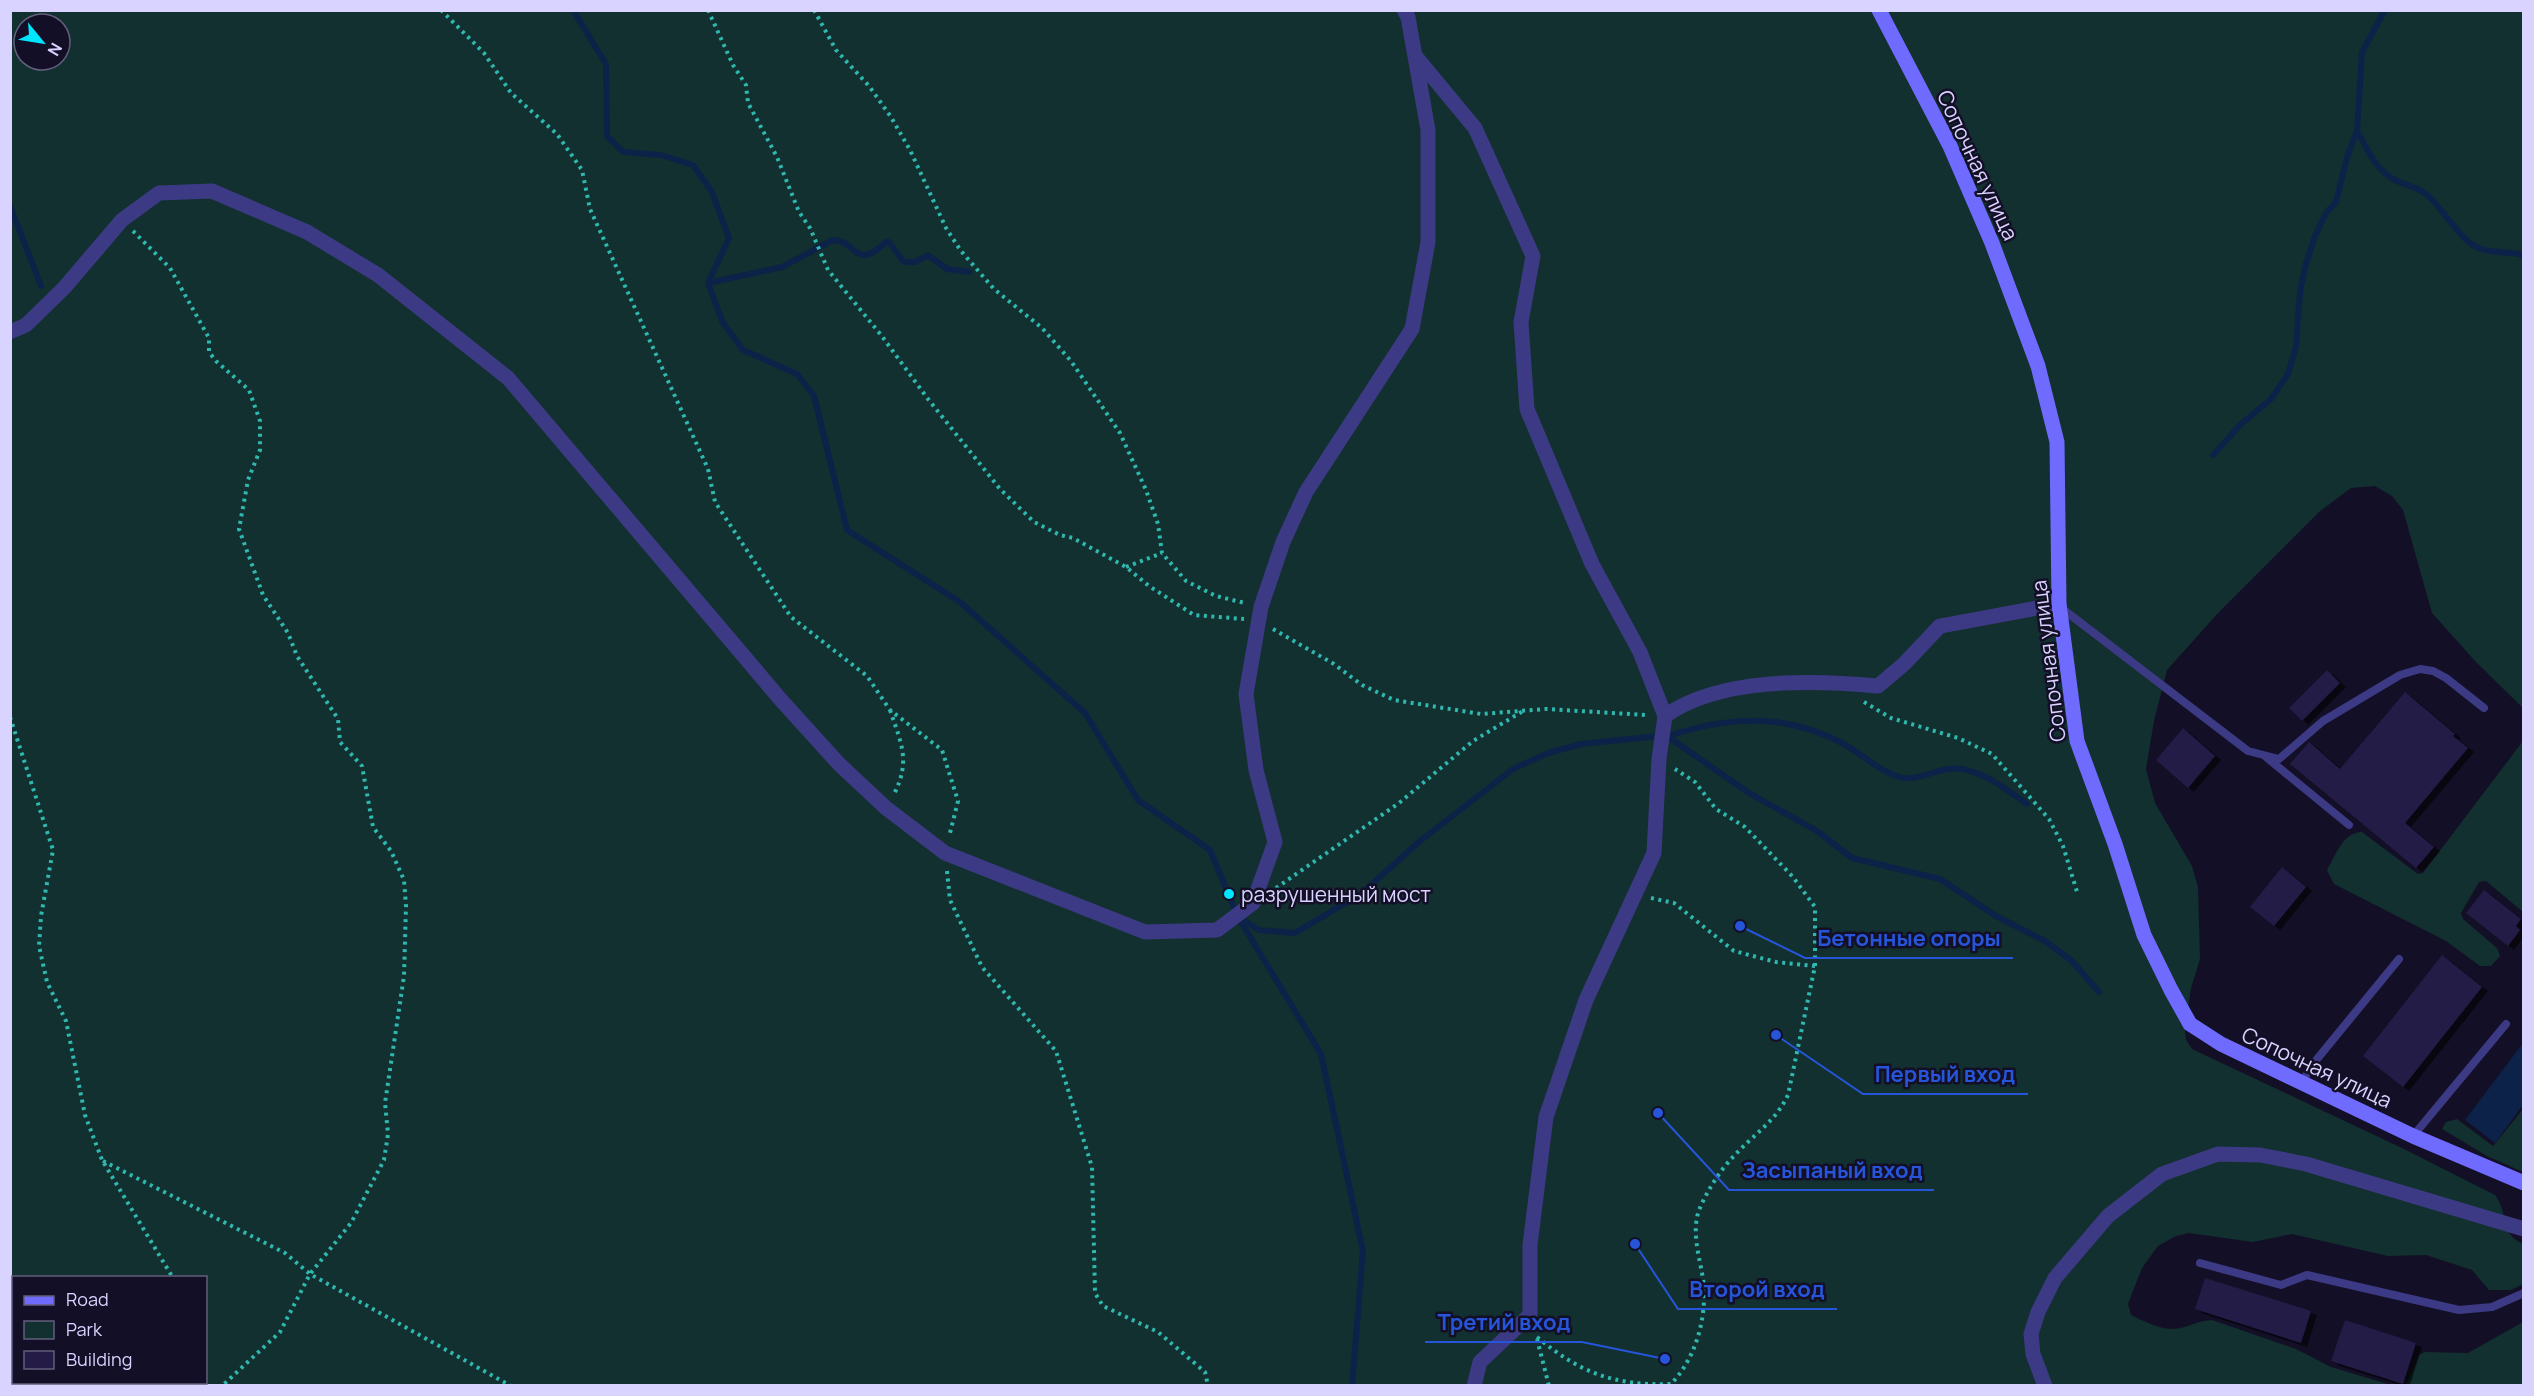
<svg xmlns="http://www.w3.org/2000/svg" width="2534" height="1396" font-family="Manrope,sans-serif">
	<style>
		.green { fill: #12302f; fill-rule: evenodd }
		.water { fill: #0c2248 }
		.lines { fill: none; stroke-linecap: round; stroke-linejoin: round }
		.stream { stroke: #0c2248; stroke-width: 6 }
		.building { fill: #241b47; filter: url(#shadow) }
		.path { stroke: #2fb8b0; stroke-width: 4; stroke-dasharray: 3 4.5; stroke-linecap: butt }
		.service { stroke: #3d3a85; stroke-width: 8 }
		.minor { stroke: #3d3a85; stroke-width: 15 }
		.secondary { stroke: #6f6bff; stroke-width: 15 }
		.poi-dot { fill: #00e5ff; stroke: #130f26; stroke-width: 2 }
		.labels { text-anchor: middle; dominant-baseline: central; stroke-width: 5; stroke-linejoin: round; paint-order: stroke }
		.street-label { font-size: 21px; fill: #d9d4ff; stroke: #130f26 }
		.poi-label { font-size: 21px; fill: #d9d4ff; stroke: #130f26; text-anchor: start }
		.leader { fill: none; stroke: #2655da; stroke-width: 2 }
		.callout-dot { fill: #2655da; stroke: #130f26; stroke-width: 2 }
		.callout-label { font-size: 22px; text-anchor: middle; font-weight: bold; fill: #2655da; stroke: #130f26; stroke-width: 5; stroke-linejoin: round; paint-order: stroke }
	</style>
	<defs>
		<filter id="shadow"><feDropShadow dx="6" dy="4" stdDeviation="0" flood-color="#0009"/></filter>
	</defs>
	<rect width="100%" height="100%" fill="#130f26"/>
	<path class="green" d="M10 11H2523V708L2475 661 2432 613 2403 510 2392 496 2375 486 2351 488 2319 512 2218 613 2167 670 2154 721 2146 769 2155 803 2192 866 2198 887 2200 959 2191 988 2185 1031 2186 1040 2192 1049 2404 1149 2495 1195C2510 1215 2498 1232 2523 1244V1284L2511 1290H2489L2472 1270 2426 1255 2388 1256 2292 1234 2253 1242 2189 1233 2176 1236 2158 1246 2142 1268 2128 1304 2131 1315C2143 1321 2159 1329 2173 1329 2186 1329 2198 1320 2212 1320L2296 1349 2331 1367 2394 1386 11 1385ZM24 24H60V60H24ZM14 1278H206V1382H14Z
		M2523 741V912L2486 881 2479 882 2461 913 2463 919 2497 948 2500 956 2491 966H2480L2446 941 2334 884 2327 870C2336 855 2343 832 2362 832L2418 874 2423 873Z
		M2523 1109V1172L2487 1156 2442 1129 2446 1122 2457 1119 2493 1146Z
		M2523 1322V1385H2406L2419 1355 2425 1352 2468 1353Z"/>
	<path class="water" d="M2523 1043V1105L2495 1143 2465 1120Z"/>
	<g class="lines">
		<path class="stream" d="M573 10 606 64 607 136 623 152 661 155 693 165 712 192 729 238 708 283 723 323 743 350 797 374 814 396 847 530 960 602 1085 713 1138 800 1210 850 1238 917 1321 1054 1363 1251 1352 1386
			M2357 131C2367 148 2375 169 2393 179 2403 185 2416 186 2426 194 2443 208 2459 239 2478 248 2494 254 2508 251 2524 255
			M10 206 41 286
			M708 283 782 267 833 240C858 241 854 272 886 242H889L904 262H915L928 255 947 269 969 272
			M2213 455 2240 425 2271 399 2288 374 2296 347 2300 292 2305 267 2315 236 2326 213 2336 202 2348 154 2357 131 2362 52 2385 10
			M1667 736 1749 793 1817 831 1852 858 1940 879 1996 916 2045 941 2072 961 2099 992
			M1669 736C1728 716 1785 713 1842 743 1859 752 1878 770 1896 776 1914 783 1931 771 1949 769 1976 765 2007 790 2027 804
			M1241 919 1259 930 1295 933 1362 893 1420 841 1513 769 1548 753 1581 744 1659 736"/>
	</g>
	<path class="building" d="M2327 670 2340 683 2302 721 2289 708Z
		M2405 692 2455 734 2453 736 2468 748 2405 823 2434 847 2416 868 2290 764 2309 742 2340 769Z
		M2183 728 2215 756 2188 788 2156 760Z
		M2282 867 2306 887 2274 926 2250 907Z
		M2484 890 2521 919 2516 926 2520 930 2508 946 2466 913Z
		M2442 955 2482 987 2403 1087 2363 1056Z
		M2205 1278 2311 1311 2301 1343 2195 1309Z
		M2345 1320 2416 1343 2403 1384 2331 1361Z"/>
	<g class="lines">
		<path class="path" d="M441 10 484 53 511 93 557 134 582 170 590 209 708 469 715 502 791 617 867 676 890 710 942 750 958 801 949 837
			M708 10 733 65 746 85 748 103 777 157 799 212 810 228 828 270 881 335 928 399 1000 489 1034 522 1060 535 1073 538 1126 567 1149 586 1194 615 1244 619
			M814 10 836 50 869 86 891 117 910 150 946 228 961 251 994 289 1042 328 1071 361 1120 433 1146 490 1158 524 1162 553 1186 581 1216 596 1245 603
			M133 231 170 268 209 338V352L216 361 249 390 260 421V450L248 480 239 529 263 595 288 633 297 656 338 719 340 742 362 766 373 827 391 851 404 880 406 906 404 976 385 1103 388 1134 384 1160 351 1223 310 1274 280 1332 222 1386
			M1126 567 1162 553
			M1273 629 1334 664 1362 685 1394 700 1481 714 1546 709 1646 715
			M1864 702 1891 718 1958 738 1992 754 2049 819 2063 846 2078 895
			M890 710C901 743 911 761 894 794
			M10 717 53 850 41 916 39 946 47 982 66 1021 85 1115 102 1160 173 1278
			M947 871 950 900 982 967 1056 1051 1092 1167 1095 1293 1103 1306 1158 1332 1205 1372 1208 1386
			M1276 888 1399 803 1473 741 1523 711
			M1651 898 1674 903 1734 951 1776 962 1815 966
			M103 1161 285 1253 310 1274 511 1386
			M1537 1337C1580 1373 1615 1386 1671 1384 1698 1356 1709 1310 1702 1273 1698 1252 1692 1230 1699 1210 1707 1191 1720 1170 1734 1156 1753 1135 1776 1121 1788 1095L1815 966V907L1793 877 1745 827 1716 809 1695 782 1675 769
			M1537 1339 1549 1386
			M163 1386 164 1382"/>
		<path class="service" d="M2060 607 2248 751 2279 759 2323 721 2400 675 2420 669 2433 671 2446 678 2484 708
			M2266 757 2349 825
			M2302 1082 2313 1064 2399 959
			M2413 1136 2506 1024
			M2200 1263 2281 1285 2307 1275 2459 1310 2492 1307 2524 1293"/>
		<path class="minor" d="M1417 58 1475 128 1533 256 1521 322 1527 409 1592 564 1640 652 1665 716 1659 759 1654 853 1586 1000 1546 1117 1530 1245V1315L1480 1362 1474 1386
			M10 332 26 325 64 288 122 220 159 193 212 191 307 232 378 275 508 378 781 700 839 764 886 808 945 853 1145 932 1217 930 1253 903 1275 842 1256 770 1246 694 1261 607 1283 542 1306 492 1412 329 1428 242V130L1408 17 1404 10
			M1665 716C1720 677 1813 680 1878 686L1904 664 1940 626 2059 604
			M2045 1386 2033 1354 2031 1334 2038 1312 2055 1278 2108 1216 2162 1174 2218 1154 2260 1155 2306 1164 2524 1229"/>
		<path class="secondary" d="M1879 10 1950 146 1992 243 2038 366 2057 442 2059 604 2077 741 2115 844 2144 935 2171 990 2190 1024 2221 1044 2413 1136 2524 1183"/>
	</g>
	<circle class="poi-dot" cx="1229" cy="894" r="6"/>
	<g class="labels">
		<g class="street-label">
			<text transform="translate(1978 165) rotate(65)">Сопочная улица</text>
			<text transform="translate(2048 661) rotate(-97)">Сопочная улица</text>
			<text transform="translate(2317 1067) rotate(25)">Сопочная улица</text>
		</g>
		<g class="poi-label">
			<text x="1241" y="894">разрушенный мост</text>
		</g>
	</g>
	<path class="leader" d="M1740 926L1805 958H2013M1776 1035L1863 1094H2028M1658 1113L1729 1190H1934M1635 1244L1678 1309H1837M1665 1359L1582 1342H1425"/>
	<g class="callout-dot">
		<circle cx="1740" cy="926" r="6"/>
		<circle cx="1776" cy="1035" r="6"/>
		<circle cx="1658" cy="1113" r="6"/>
		<circle cx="1635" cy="1244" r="6"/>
		<circle cx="1665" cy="1359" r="6"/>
	</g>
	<g class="callout-label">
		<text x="1909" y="946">Бетонные опоры</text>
		<text x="1945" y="1082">Первый вход</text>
		<text x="1832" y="1178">Засыпаный вход</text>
		<text x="1757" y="1297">Второй вход</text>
		<text x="1504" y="1330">Третий вход</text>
	</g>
	<rect width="2534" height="1396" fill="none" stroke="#d9d4ff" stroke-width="24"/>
	<rect x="12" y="1276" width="195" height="108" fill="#130f26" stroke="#625e7d" stroke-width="1.5"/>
	<rect x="24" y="1296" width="30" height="9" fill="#6f6bff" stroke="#625e7d" stroke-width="1.5"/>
	<text x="66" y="1306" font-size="18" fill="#d9d4ff">Road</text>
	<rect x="24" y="1321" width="30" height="18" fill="#12302f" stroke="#625e7d" stroke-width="1.5"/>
	<text x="66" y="1336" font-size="18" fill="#d9d4ff">Park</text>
	<rect x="24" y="1351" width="30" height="18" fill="#241b47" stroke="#625e7d" stroke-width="1.5"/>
	<text x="66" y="1366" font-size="18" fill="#d9d4ff">Building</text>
	<g transform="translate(42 42) rotate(120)"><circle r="28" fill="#130f26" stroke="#625e7d" stroke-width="1.5"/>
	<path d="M0-4.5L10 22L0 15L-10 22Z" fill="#00e5ff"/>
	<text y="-9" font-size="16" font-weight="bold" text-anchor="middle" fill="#d9d4ff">N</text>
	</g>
</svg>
